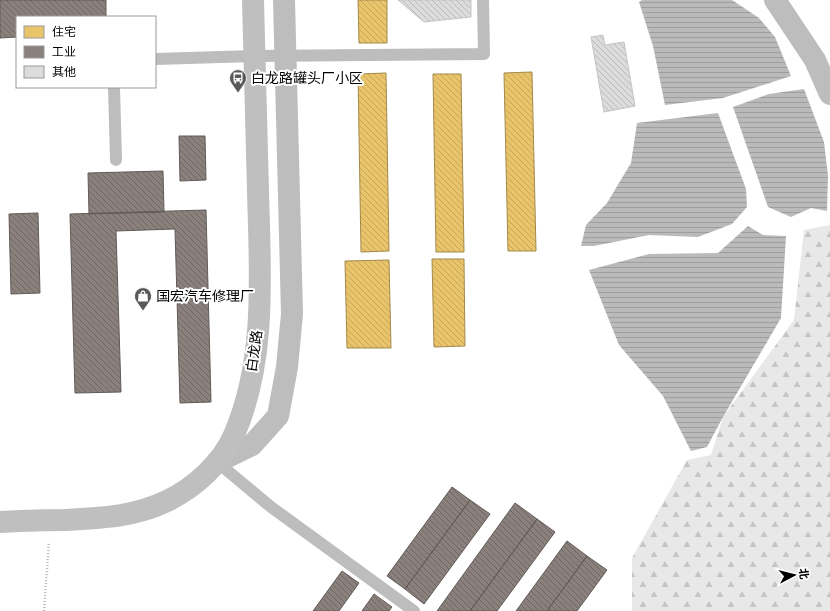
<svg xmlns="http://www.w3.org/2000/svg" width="830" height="611" font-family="Ubuntu,'Noto Sans SC',sans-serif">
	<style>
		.forest { fill: url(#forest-firs) }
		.water { fill: url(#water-rules) }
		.homes { fill: url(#homes-back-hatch); stroke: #a3894a }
		.industry { fill: url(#industry-back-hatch); stroke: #615a57 }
		.building { fill: url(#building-back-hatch); stroke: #c4c4c4 }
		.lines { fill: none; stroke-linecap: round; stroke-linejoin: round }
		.path { stroke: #b8b8b8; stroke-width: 2.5; stroke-dasharray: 1 2; stroke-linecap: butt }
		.lane { stroke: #bdbdbd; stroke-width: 12 }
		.street { stroke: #bdbdbd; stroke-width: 22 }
		.secondary { stroke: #bfbfbf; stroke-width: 22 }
		.labels { text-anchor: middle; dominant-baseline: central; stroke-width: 4; stroke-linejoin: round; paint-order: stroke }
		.poi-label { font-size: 14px; fill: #000; stroke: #fff; text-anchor: start }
		.street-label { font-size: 14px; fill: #000; stroke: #fff }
	</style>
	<defs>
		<pattern id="forest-firs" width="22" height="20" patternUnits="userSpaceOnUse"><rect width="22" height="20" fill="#e8e8e8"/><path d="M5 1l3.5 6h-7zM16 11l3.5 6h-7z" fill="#c5c5c5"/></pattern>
		<pattern id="water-rules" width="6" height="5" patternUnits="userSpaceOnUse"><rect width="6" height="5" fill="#bababa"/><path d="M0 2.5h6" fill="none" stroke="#9e9e9e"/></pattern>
		<pattern id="homes-back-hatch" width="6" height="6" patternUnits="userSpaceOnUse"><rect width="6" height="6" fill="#e9c46a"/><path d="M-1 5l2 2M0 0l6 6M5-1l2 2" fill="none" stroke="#c6a75a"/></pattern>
		<pattern id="industry-back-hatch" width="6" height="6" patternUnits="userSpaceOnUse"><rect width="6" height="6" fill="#8a817c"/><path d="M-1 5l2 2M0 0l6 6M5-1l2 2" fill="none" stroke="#6e6763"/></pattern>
		<pattern id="building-back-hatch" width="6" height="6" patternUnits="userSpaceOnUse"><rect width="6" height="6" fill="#dcdcdc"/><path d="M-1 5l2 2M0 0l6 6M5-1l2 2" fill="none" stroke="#bbb"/></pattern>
	</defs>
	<rect width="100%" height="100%" fill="#fff"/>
	<path class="forest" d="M830 225V611H632V558L687 460 711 455 723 417 794 320 804 230Z"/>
	<path class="water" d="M642 0H732L759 18 775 37 791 76 723 98 665 105 653 46 639 2Z
		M804 89 824 142 828 176 827 211 811 208 791 217 768 207 733 107 769 94Z
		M718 113 746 189 747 207 732 224 698 237 649 235 594 246H581L586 225 607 203 631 163 637 123Z
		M748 226 763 235 786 236 781 318 723 417 707 447 691 451 663 396 619 345 589 270 649 254 718 253Z"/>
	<path class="homes" d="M358 0H387V43H359Z
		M532 72 536 251H508L504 73Z
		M386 73 389 251 361 252 358 74Z
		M433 74H461L464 252H436Z
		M432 259H464L465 346 434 347Z
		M389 260 391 348H347L345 261Z"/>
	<path class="industry" d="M0 0H106V17H17V37L0 38Z
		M179 136H205L206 180 180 181Z
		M163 171 164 212 89 214 88 173Z
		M206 210 211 402 180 403 175 229 116 231 121 392 75 393 70 214Z
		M38 213 40 293 11 294 9 214Z
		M452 487 470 500 405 589 387 576Z
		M470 500 490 514 424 604 405 589Z
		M515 503 537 519 470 611H437Z
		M537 519 555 532 497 611H470Z
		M567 541 587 556 547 611H516Z
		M587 556 607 570 577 611H547Z
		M342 571 359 583 339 611H313Z
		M374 594 392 607 389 611H362Z"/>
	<path class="building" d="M398 0H471V17L424 22Z
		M603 35 605 45 624 42 635 106 604 112 591 37Z"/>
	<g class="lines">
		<path class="path" d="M44 611 49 542"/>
		<path class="lane" d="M155 59 254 56 484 54 483 0
			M114 87 116 160
			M217 462 271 507 414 611"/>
		<path class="street" d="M775 0 815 60 830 94
			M217 462 252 445 278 416 287 367 292 314 284 0"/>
		<path class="secondary" d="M0 522C21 521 42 520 64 520 100 518 134 517 167 501 194 488 222 463 234 435 267 359 260 272 258 191 256 127 255 64 253 0"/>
	</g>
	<defs>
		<g id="bus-pin" transform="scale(0.9)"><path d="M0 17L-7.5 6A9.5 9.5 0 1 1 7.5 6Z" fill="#595959" stroke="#fff"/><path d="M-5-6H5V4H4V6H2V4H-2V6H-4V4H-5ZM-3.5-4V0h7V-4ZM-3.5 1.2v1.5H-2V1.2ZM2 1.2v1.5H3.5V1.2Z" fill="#fff"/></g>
		<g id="shop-pin" transform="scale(0.9)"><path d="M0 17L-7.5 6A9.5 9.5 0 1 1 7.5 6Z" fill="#595959" stroke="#fff"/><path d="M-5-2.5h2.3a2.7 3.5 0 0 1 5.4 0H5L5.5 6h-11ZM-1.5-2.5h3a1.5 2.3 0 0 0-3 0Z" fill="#fff"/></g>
	</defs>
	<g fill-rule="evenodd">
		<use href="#bus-pin" x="238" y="78"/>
		<use href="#shop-pin" x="143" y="296"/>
	</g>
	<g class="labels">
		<g class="poi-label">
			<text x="251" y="78">白龙路罐头厂小区</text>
			<text x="156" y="296">国宏汽车修理厂</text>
		</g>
		<g class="street-label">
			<text transform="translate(254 351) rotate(-82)">白龙路</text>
		</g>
	</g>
	<rect x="16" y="16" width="140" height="72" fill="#ffffff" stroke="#999999"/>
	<rect x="24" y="26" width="20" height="12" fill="#e9c46a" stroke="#999999"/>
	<text x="52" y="36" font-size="12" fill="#000000">住宅</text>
	<rect x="24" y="46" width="20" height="12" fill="#8a817c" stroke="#999999"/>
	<text x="52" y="56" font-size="12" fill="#000000">工业</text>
	<rect x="24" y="66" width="20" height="12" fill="#dcdcdc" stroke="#999999"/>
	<text x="52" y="76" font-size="12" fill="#000000">其他</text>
	<g transform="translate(794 575) rotate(83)" stroke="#ffffff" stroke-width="3" paint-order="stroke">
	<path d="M0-3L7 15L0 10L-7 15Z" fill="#000000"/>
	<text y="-6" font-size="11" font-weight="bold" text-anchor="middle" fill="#000000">北</text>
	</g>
</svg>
